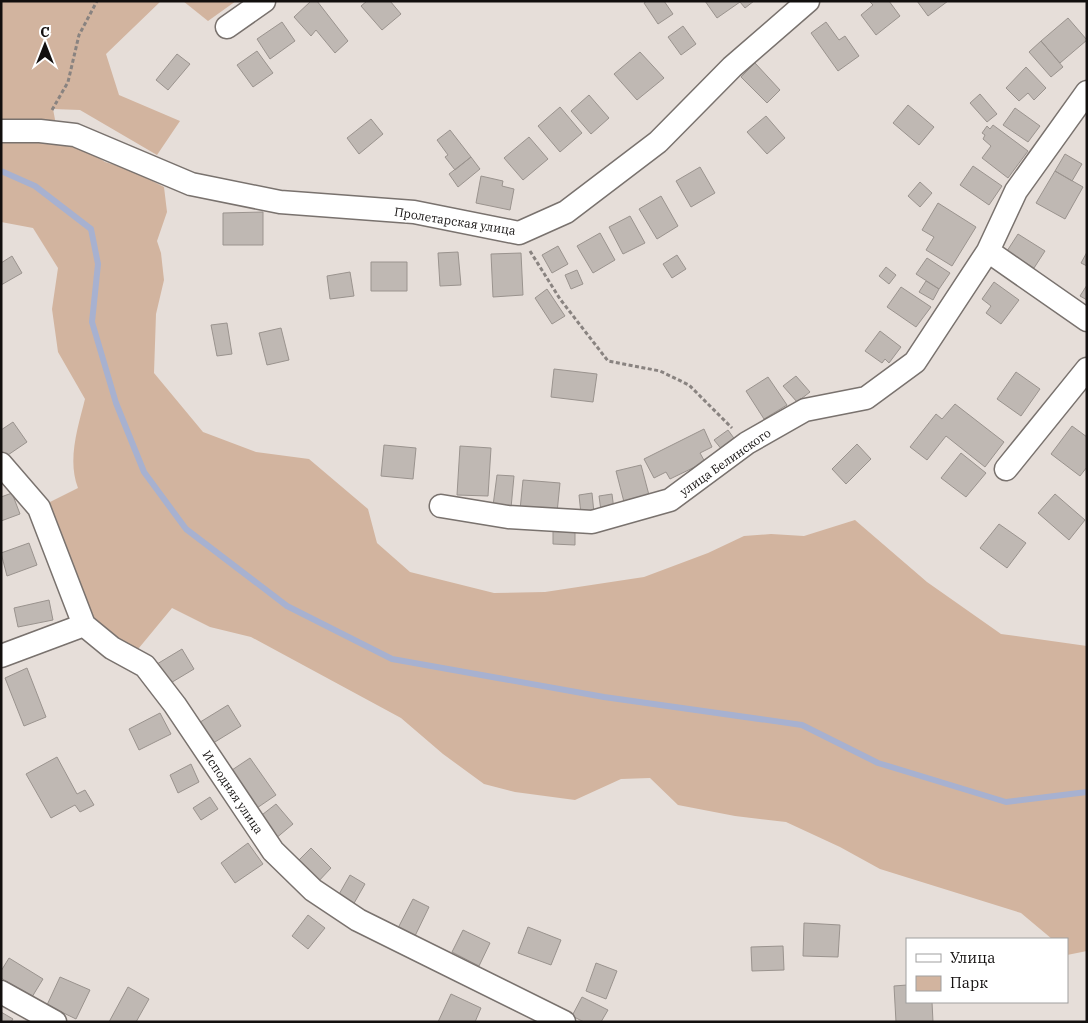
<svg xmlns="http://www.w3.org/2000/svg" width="1088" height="1023" font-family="'IBM Plex Serif',serif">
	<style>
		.green { fill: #d2b49f }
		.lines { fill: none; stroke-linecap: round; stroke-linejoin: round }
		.stream { stroke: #a7b1d0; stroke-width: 6 }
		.building { fill: #bfb8b3; stroke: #9a938e }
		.minor-casing { stroke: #79726e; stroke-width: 25 }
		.path { stroke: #898380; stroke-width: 3; stroke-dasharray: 4 2.5; stroke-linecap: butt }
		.minor { stroke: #fff; stroke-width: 22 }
		.labels { text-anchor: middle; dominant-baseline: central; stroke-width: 4; stroke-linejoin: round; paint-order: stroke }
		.street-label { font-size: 12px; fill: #120f0e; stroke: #fff }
	</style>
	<rect width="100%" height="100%" fill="#e6ded9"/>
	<path class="green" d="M1 1H161L106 54 119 95 180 121 157 155 80 110 53 109 57 130 105 162 131 170 164 187 167 212 157 241 161 253 164 280 156 314 154 373 203 432 256 452 309 459 368 509 377 543 410 572 494 593 545 592 644 577 708 553 744 536 771 534 804 536 855 520 927 582 1001 634 1087 646V951L1067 955V939H1052L1021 913 880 869 840 847 786 822 735 816 678 805 650 778 621 779 575 800 515 792 484 784 443 754 401 718 251 637 210 627 172 608 134 654 88 622 42 506 78 488C67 460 78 427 85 399L58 352 52 309 58 268 33 228 1 222Z
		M183 1H236L208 21Z"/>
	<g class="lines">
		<path class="stream" d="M1 171 35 186 91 229 98 264 92 322 116 403 144 472 186 529 287 606 392 659 604 697 802 725 878 763 1006 802 1087 792"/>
	</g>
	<path class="building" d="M311 1H317L348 41 335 53 316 30 311 36 294 17Z
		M367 1H390L401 14 382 30 361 6Z
		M647 1H664L673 14 658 24 644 3Z
		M705 1H754L745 8 740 2 717 18Z
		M869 1H889L900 16 876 35 861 15 873 5Z
		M917 1H948L928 16Z
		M1068 18 1087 40 1060 63 1041 41Z
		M282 22 295 41 270 59 257 39Z
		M826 22 839 40 845 36 859 56 838 71 811 33Z
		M683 26 696 44 681 55 668 37Z
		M1041 41 1063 67 1051 77 1029 52Z
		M257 51 273 73 253 87 237 65Z
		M640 52 664 78 637 100 614 74Z
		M177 54 190 64 168 90 156 80Z
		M755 63 780 90 767 103 741 77Z
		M1026 67 1046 88 1034 100 1028 93 1019 101 1006 88Z
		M980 94 997 114 987 122 970 103Z
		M589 95 609 118 591 134 571 111Z
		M908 105 934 127 919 145 893 123Z
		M560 107 582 133 560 152 538 126Z
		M1015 108 1040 126 1028 142 1003 125Z
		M766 116 785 138 767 154 747 132Z
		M371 119 383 134 359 154 347 138Z
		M993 125 1028 151 1008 178 982 158 991 146 983 139 985 135 982 133 987 126 990 129Z
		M450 130 471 157 455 170 445 157 448 155 437 140Z
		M529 137 548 159 523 180 504 158Z
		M1065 154 1082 164 1072 181 1055 171Z
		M471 157 480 169 458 187 449 174Z
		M973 166 1002 186 989 205 960 185Z
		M700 167 715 193 691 207 676 181Z
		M1055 171 1083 187 1065 219 1036 203Z
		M481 176 503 181 502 186 514 189 510 210 476 203Z
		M920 182 932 193 920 207 908 196Z
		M661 196 678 226 657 239 639 209Z
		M938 203 976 227 952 266 926 250 934 237 922 230Z
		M263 212V245H223V213Z
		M630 216 645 243 623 254 609 227Z
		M600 233 615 260 593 273 577 246Z
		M1018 234 1045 251 1034 268 1007 251Z
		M558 246 568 264 552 273 542 255Z
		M458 252 461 285 440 286 438 253Z
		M1087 252V266L1081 263Z
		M521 253 523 295 493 297 491 254Z
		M677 255 686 269 672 278 663 264Z
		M12 256 22 273 1 285V263Z
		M927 258 950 273 939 289 916 274Z
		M371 262H407V291H371Z
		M886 267 896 275 889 284 879 276Z
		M577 270 583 284 571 289 565 275Z
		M350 272 354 296 330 299 327 276Z
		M926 281 939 289 933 300 919 292Z
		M994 282 1019 300 1001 324 986 313 991 306 982 299Z
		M1087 285V300L1080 296Z
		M901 287 931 307 916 327 887 307Z
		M547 289 565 316 552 324 535 298Z
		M227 323 232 354 217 356 211 325Z
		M281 328 289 360 267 365 259 333Z
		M880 331 901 347 889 363 885 359 882 363 865 351Z
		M554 369 597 374 593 402 551 397Z
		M1016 372 1040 389 1021 416 997 399Z
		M796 376 810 392 797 402 783 386Z
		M768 377 787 405 764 419 746 391Z
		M955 404 1004 442 985 467 946 436 927 460 910 447 936 414 942 419Z
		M13 422 27 442 5 457 1 451V430Z
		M1072 426 1087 437V467L1080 476 1051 454Z
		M704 429 712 447 700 453 705 462 670 479 666 472 654 478 644 459Z
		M728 430 736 441 723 451 714 440Z
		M857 444 871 459 846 484 832 469Z
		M384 445 416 448 413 479 381 476Z
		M460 446 491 448 488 496 457 495Z
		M961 453 986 473 966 497 941 478Z
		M641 465 649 495 624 502 616 471Z
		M497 475 514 476 511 508 493 506Z
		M523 480 560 483 557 513 520 510Z
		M12 493 20 514 1 521V497Z
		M592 493 594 513 581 514 579 495Z
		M612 494 614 510 601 511 599 496Z
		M1055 494 1085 520 1069 540 1038 513Z
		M999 524 1026 543 1007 568 980 548Z
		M553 527 575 528V545L553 544Z
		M29 543 37 565 7 576 1 553Z
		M49 600 53 620 18 627 14 608Z
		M182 649 194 669 169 684 157 664Z
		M27 668 46 717 24 726 5 678Z
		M228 705 241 726 210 745 197 724Z
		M160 713 171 734 139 750 129 729Z
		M57 757 77 794 85 790 94 805 80 812 75 805 51 818 26 774Z
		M250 758 276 795 254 810 229 772Z
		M191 764 199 782 178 793 170 775Z
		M210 797 218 809 201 820 193 808Z
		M276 804 293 824 275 839 258 818Z
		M248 843 263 864 235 883 221 863Z
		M311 848 331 868 316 884 295 864Z
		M350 875 365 884 353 905 338 896Z
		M413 899 429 907 414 938 397 930Z
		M308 915 325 928 308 949 292 936Z
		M804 923 840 925 838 957 803 956Z
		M528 927 561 940 551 965 518 953Z
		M463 930 490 943 479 966 452 952Z
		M783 946 784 970 752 971 751 947Z
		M9 958 43 979 32 997 1 978V971Z
		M596 963 617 971 606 999 586 991Z
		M60 977 90 990 76 1019 47 1005Z
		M907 985V1002H932L933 1022H896L894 986Z
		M128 987 149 999 136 1022H109Z
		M451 994 481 1008 475 1022H438Z
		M582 997 608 1010 601 1022H584L572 1016Z
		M1 1012 13 1019 11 1022H1Z"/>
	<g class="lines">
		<g class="minor-casing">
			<path id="minor" d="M227 27 264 1
				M1 131H40L75 135 191 184 280 202 414 212 519 233 566 212 658 142 732 67 808 1
				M988 251 1087 320
				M1 464 39 508 84 625 112 648 145 666 175 705 273 851 313 890 358 920 564 1022
				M1006 469 1087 369
				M441 506 508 517 592 522 670 500 747 443 805 410 866 398 915 362 988 251 1016 191 1087 92
				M1 656 84 625
				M1 992 55 1022"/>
		</g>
		<path class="path" d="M52 110 68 82 79 35 97 1
			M530 251 560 299 608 361 660 371 689 385 732 428"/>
		<use href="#minor" class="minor"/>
	</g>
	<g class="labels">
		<g class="street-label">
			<text transform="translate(455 221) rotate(9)">Пролетарская улица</text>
			<text transform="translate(725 462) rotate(-35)">улица Белинского</text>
			<text transform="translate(233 792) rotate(56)">Исподняя улица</text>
		</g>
	</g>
	<rect width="1088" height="1023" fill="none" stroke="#120f0e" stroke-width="5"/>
	<rect x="906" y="938" width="162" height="65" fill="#ffffff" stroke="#a09f9f"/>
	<rect x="916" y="954" width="25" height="8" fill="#ffffff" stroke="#a09f9f"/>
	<text x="950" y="963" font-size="15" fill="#120f0e">Улица</text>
	<rect x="916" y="976" width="25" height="15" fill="#d2b49f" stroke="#a09f9f"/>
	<text x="950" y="988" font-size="15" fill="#120f0e">Парк</text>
	<g transform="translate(45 45)" stroke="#ffffff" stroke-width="4" paint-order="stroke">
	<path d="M0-4L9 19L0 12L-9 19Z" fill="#120f0e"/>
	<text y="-8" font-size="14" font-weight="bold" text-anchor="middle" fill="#120f0e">С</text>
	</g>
</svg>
